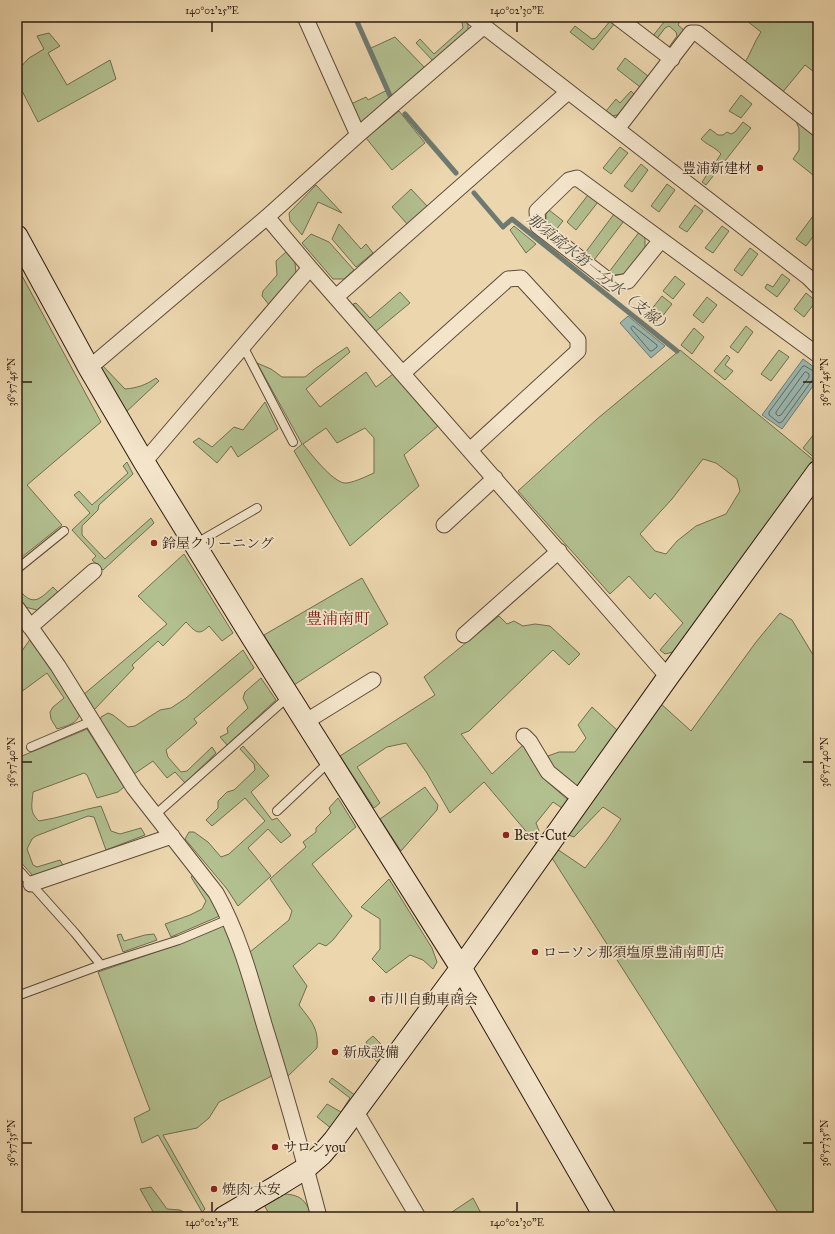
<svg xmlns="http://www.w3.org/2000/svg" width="835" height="1234" font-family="'IM FELL Great Primer','Noto Serif JP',serif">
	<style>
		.green { fill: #b2bf8f; stroke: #706e50; fill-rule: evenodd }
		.water { fill: #9ab8b1; stroke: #6e7a71 }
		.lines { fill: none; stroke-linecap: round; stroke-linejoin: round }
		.shore { stroke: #646a61; stroke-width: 1 }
		.stream { stroke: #6e7a71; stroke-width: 5 }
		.lane-casing { stroke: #5d4a38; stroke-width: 10 }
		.street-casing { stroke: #5d4a38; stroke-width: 17 }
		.secondary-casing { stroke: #2d1c11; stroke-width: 23 }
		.lane { stroke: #f3e4ca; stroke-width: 8 }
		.street { stroke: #f3e4ca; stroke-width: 15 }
		.secondary { stroke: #f3e4ca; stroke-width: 21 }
		.ticks { fill: none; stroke: #2d1c11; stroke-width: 1.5 }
		.poi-dot { fill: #8f2418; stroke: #f3e4ca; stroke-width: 1.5 }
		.labels { text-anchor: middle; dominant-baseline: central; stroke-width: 3.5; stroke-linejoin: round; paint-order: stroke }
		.poi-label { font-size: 14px; fill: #2d1c11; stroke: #f3e4ca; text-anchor: start }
		.water-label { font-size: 15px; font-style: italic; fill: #4e4b41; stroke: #f3e4ca }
		.quarter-label { font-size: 16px; fill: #7a1f14; stroke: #f3e4ca }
		.neatline { fill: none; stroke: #2d1c11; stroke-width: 1.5 }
		.ticks-label { font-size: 10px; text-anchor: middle; fill: #2d1c11 }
	</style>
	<rect width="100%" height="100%" fill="#ecd6ae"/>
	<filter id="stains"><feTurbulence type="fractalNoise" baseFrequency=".005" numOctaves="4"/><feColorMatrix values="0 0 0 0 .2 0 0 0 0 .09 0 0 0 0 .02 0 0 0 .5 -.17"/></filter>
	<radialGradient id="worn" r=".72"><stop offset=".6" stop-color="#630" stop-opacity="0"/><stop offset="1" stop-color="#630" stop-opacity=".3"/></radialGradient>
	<path class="green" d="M457 17H463L468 21V32L434 62 416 43 420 39 434 54 463 28 462 22Z
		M668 17H682L678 25 686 32 672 49 669 47 677 36 676 32 669 26 665 28 656 40 652 37Z
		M742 17H818V75L805 65 782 93 744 64C751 53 754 42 761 32Z
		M611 20 615 23 593 50 570 32 575 26 592 39 596 38Z
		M49 33 60 46 48 53 67 85 110 60 116 79 38 122 17 81V71L29 58 44 49 37 36Z
		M395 37 426 69 362 124 358 122 351 104 366 97 368 100 389 89 371 48Z
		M625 58 648 76 640 87 617 69Z
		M631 91 635 95 620 114 613 116 606 111 616 99 620 103Z
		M741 95 752 104 741 118 729 111Z
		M399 111 425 143 392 170 366 138Z
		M798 119 818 134V179L793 159 799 150V129L796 121Z
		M743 122 751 128 706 185 702 182 721 154C715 147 707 145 701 139L710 129 718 135H723L727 132 731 134 735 132Z
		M620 147 628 153 611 174 603 168Z
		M641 164 648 170 632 192 624 186Z
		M667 184 675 190 659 212 651 206Z
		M316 185 342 213 318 202 302 235 290 221 289 213Z
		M411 189 428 207 408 225 392 207Z
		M588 195 598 202 576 230 567 222Z
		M695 205 703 211 687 232 679 227Z
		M549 210 563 221 555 231 546 223V214Z
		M816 212 818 213V230L806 246 796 239Z
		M614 214 624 221 594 260 585 253Z
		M339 224 361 249 366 244 373 253 356 267 332 239Z
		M514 226 536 244 526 253 510 230Z
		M722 226 729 231 713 253 705 248Z
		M640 231 645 236V248L625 274 613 275 609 272Z
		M311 234 329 242 354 270 344 279H333L302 243Z
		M750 248 758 254 742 276 734 270Z
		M286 252 295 262 296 274 270 306 262 296 263 291 277 275 276 261Z
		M17 272H20L101 422 27 485 62 525 17 561Z
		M782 274 790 280 777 297 765 288 767 284 773 287Z
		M675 276 685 284 673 299 663 291Z
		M400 292 410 303 375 332 353 304 356 303 370 318Z
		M806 293 816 301 804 317 794 309Z
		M662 296 672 304 657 323 647 315Z
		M707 297 717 305 703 323 693 315Z
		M746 326 753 332 738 353 730 347Z
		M694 328 704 337 692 354 681 345Z
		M347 347 350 352 306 389 320 407 366 372 376 387 393 374 438 426 404 455 419 486 350 546 294 451 302 444 257 363 271 369 282 377H305L316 368ZM326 428 337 443 365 428 374 438V473C367 476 351 484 344 483 331 480 311 454 303 444Z
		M680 350 816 462 673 652 665 654 660 650 683 623 655 593 650 599 629 576 610 594 518 491 597 419ZM703 459 716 463 737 479 740 491 726 514 696 526 677 541 666 554 655 551 640 534 672 499Z
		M779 350 789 357 771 381 761 374Z
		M727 355 730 358 725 365 733 371 725 380 714 371Z
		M102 365 125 389C137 388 146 385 156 378L159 381 125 413 100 368Z
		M265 402 278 429 238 457 231 446 217 463 193 442 199 438 212 447 234 427 243 430Z
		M818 429V459L817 460 803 448Z
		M127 462 133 474 99 505 98 510 82 526V535L105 559 151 518 154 523 103 570 92 560 96 556 72 530 90 513 74 495 79 491 92 505 128 473 123 466Z
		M184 554 233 633 222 641 209 626C198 637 195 631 186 622L163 646 158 641 132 665 134 668 93 711 83 695 167 624 138 596Z
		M362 578 388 624 294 685 264 635Z
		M17 587C32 607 38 601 53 587L58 592 37 610 25 607 17 596Z
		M780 613 792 620 818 663V1217H781L552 858 557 849 585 868 606 841 621 819 603 807 574 837 566 834 659 702 691 731 756 642Z
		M499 616 507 624 514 621 523 626 535 624 550 626 580 654 569 665 553 650 469 731 461 734 492 774 523 745 543 778 568 800 562 808 553 802 536 823 541 836 536 843 484 782 450 813 427 773 406 743 387 747 357 767 380 803 374 808 340 756 435 695 424 677Z
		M31 638 80 713C78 724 66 726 57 729L51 719 50 712 53 707 64 698 47 673 17 695V658Z
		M243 650 254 668 194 719 197 723 166 750 168 757 181 772 187 771 212 747 216 753 185 783 175 772 167 778 153 761 134 774 100 724 101 717 108 713 113 715 128 727 135 726 160 710 171 708 186 698Z
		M261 678 276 700 227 745 220 737 228 733 227 728 248 708 243 698 245 692Z
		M592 707 618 731 577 788 553 768 548 756 559 752H575L586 738 578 725Z
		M87 729 124 787 118 792 97 798 87 775 84 773 33 792C32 805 29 812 39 821 60 818 80 810 101 806L111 831 120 834 141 828 145 835 106 850 94 817 88 816 36 836 32 839 27 849 33 865 37 867 60 860 64 867 34 877 17 858V756H22Z
		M243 746 269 776 251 792 272 820 277 818 291 835 281 843 268 829 248 848 271 876 238 906 227 889 185 839 189 832H194L208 842 221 857 229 854 265 821 245 798 212 826 206 820 218 808V801L227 792 234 790 255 770 254 764 240 749Z
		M425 787 438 805 437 810 401 851 380 819Z
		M338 798 356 827 312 864 352 916 333 940 326 946 319 943 293 966 307 986 299 1005C310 1020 319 1027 317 1048L286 1078 250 952 289 920 292 911 270 879 306 847 303 842 316 832V828L331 813 329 808Z
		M194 874 213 895 222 915 171 937 165 924 190 915 202 909 206 901 191 877Z
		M389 879 432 948 437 962 433 969 423 960 410 955 386 973 372 959 380 949V919L361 907Z
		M221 926 228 927 274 1071 270 1077 219 1102 209 1118 197 1128 163 1135 205 1209 202 1212 158 1135 142 1143 134 1118 150 1110 98 972 182 943Z
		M121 934 124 941 145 935 154 934 157 940 123 952 117 935Z
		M373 1036 389 1052 379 1064 367 1051 368 1046 366 1042Z
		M332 1078 356 1096 332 1129 317 1117 327 1104 341 1112 350 1098 329 1082Z
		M151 1187 167 1209 180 1210 187 1214 188 1217H156L140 1189Z
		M284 1194C302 1195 306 1201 312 1217H271L264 1205Z
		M473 1198 482 1215 478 1217H451L449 1214Z"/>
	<path class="water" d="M628 316 665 346 651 358 620 323Z
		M803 359 818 370V379L782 429 762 415Z"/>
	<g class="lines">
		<path class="shore" d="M633 326 657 345V347L652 351H650L632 330 631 328Z
			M806 372 809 374V377L781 415 778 416 776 414V412L804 373Z
			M818 373 815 372 805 366H803L769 412V415L779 423 782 422 813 379 818 378"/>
		<path class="stream" d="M355 17 391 98
			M405 114 456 173
			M474 193 503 227 512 219 677 351"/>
		<g class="lane-casing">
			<path id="lane" d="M243 346 293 442
				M195 544 257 508
				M17 569 64 531
				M31 747 92 721
				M277 811 329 762
				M155 815 288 697
				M17 868 75 933 101 965
				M17 996 101 965 179 940 229 919"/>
		</g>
		<g class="street-casing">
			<path id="street" d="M305 17 358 135
				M472 17 808 277 818 287
				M617 17 672 59
				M617 129 691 33H697L818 129
				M267 217 310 268 668 677
				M661 240 628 281 613 284 538 226 537 211 569 180 577 178 818 355
				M336 297 568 92
				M89 368 267 217 358 135 484 26
				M403 373 508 279 521 278 578 340V351L470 450
				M144 462 310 268
				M444 525 495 478
				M17 608 58 666 134 788 216 893C239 934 251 979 264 1024 284 1088 302 1152 319 1217
				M30 627 94 571
				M464 635 559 551
				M305 722 373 680
				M524 736 530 742 548 772 581 799
				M31 884 172 836
				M355 1110 418 1217"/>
		</g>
		<g class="secondary-casing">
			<path id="secondary" d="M17 236 89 368 144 462 253 639 461 968 605 1217
				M224 1217 277 1186 306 1168 322 1154 334 1140 461 968 668 677 818 471"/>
		</g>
		<use href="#lane" class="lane"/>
		<use href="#street" class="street"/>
		<use href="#secondary" class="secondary"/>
	</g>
	<path class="ticks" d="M212 22V32M517 22V32M22 382H32M803 382H813M22 762H32M803 762H813M22 1143H32M803 1143H813M212 1202V1212M517 1202V1212"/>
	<g class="poi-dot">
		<circle cx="760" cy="168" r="4"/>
		<circle cx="154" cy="543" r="4"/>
		<circle cx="506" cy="835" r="4"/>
		<circle cx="535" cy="952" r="4"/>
		<circle cx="372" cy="999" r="4"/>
		<circle cx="335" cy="1052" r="4"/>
		<circle cx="275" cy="1147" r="4"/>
		<circle cx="214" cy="1189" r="4"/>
	</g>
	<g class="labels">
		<g class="poi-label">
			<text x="752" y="168" text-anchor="end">豊浦新建材</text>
			<text x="162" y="543">鈴屋クリーニング</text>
			<text x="514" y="835">Best-Cut</text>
			<text x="543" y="952">ローソン那須塩原豊浦南町店</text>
			<text x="380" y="999">市川自動車商会</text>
			<text x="343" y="1052">新成設備</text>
			<text x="283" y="1147">サロンyou</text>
			<text x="222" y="1189">焼肉 太安</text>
		</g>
		<g class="water-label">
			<text transform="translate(599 273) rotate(39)">那須疏水第一分水（支線）</text>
		</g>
		<g class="quarter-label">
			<text x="338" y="618">豊浦南町</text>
		</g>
	</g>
	<rect width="835" height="1234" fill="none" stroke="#ecd6ae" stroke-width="44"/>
	<rect x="22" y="22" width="791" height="1190" class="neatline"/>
	<g class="ticks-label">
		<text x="212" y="14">140°02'25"E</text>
		<text x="517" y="14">140°02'30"E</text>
		<text transform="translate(11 382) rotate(-90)" y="4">36°57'45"N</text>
		<text transform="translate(824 382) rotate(-90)" y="4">36°57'45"N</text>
		<text transform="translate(11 762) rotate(-90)" y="4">36°57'40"N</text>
		<text transform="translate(824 762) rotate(-90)" y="4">36°57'40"N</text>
		<text transform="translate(11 1143) rotate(-90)" y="4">36°57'35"N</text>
		<text transform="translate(824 1143) rotate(-90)" y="4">36°57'35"N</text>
		<text x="212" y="1226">140°02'25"E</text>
		<text x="517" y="1226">140°02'30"E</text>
	</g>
	<rect width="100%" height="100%" filter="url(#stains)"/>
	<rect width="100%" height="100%" fill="url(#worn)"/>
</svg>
